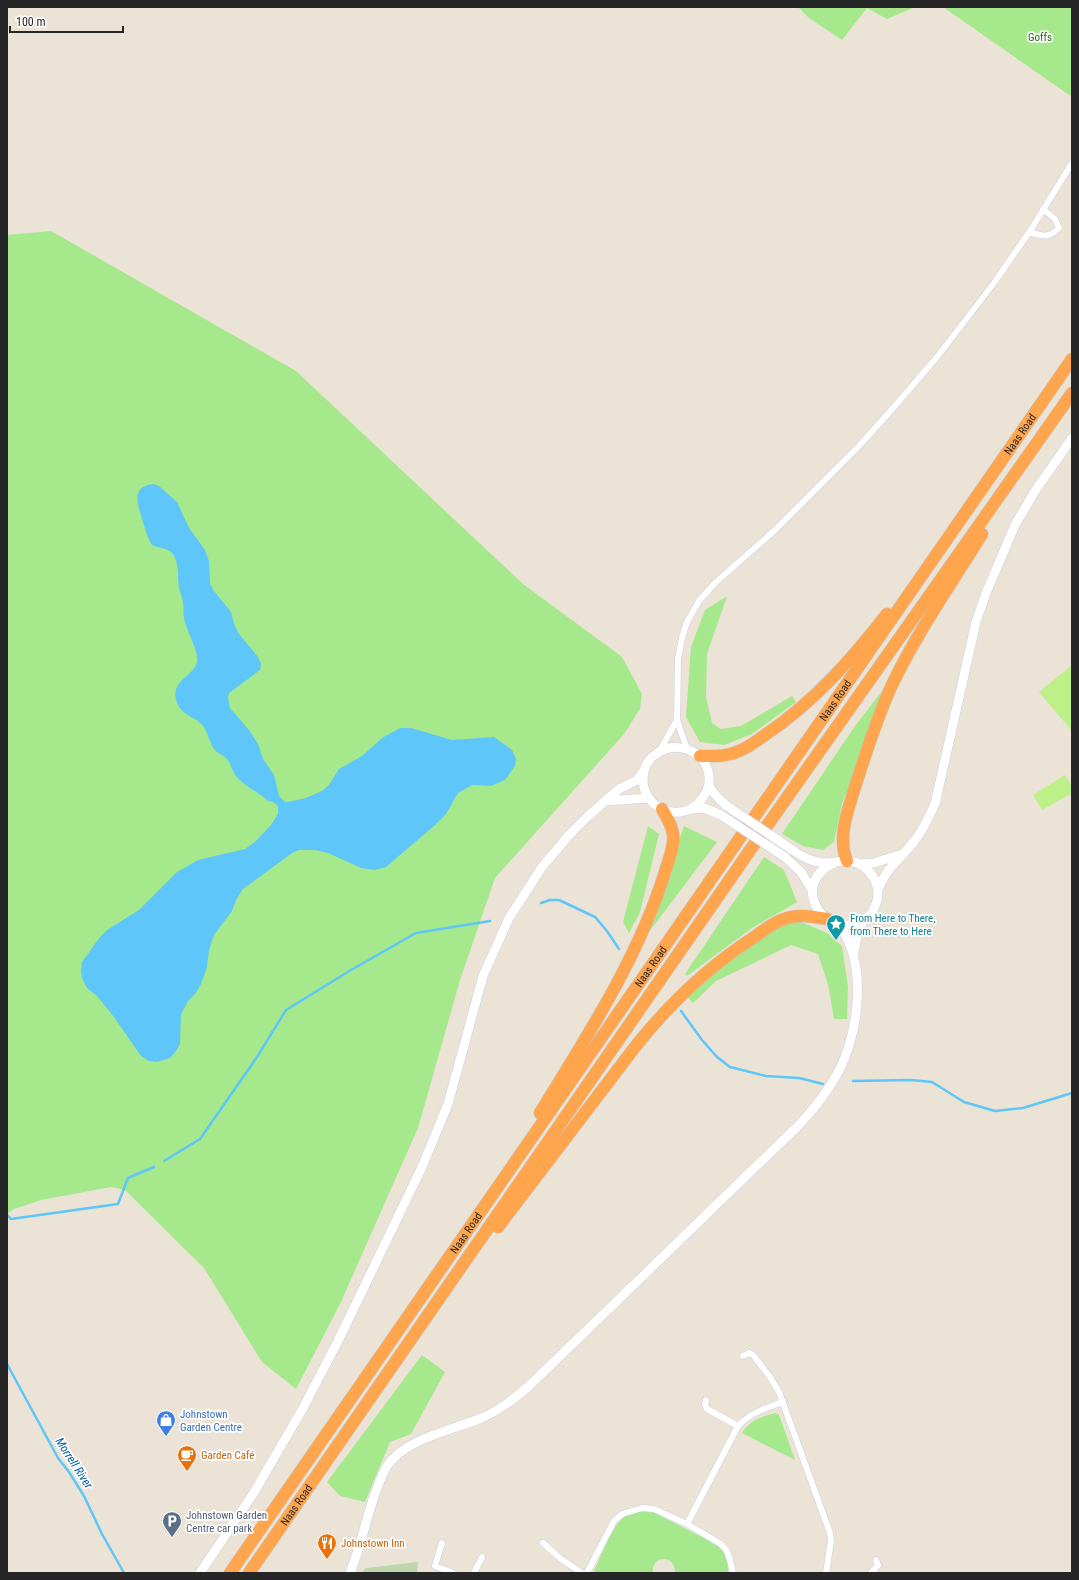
<svg xmlns="http://www.w3.org/2000/svg" width="1079" height="1580" font-family="'Roboto Condensed',sans-serif">
	<style>
		.green { fill: #a6e88c }
		.cemetery { fill: #bed6ab }
		.pitch { fill: #bdf087 }
		.water { fill: #5ec6f8 }
		.lines { fill: none; stroke-linecap: round; stroke-linejoin: round }
		.stream { stroke: #5ec6f8; stroke-width: 2.5 }
		.street-casing { stroke: #cbcee2; stroke-width: 7 }
		.secondary-casing { stroke: #cbcee2; stroke-width: 10 }
		.highway-casing { stroke: #c7c7c7; stroke-width: 13 }
		.street { stroke: #fff; stroke-width: 6 }
		.secondary { stroke: #fff; stroke-width: 9 }
		.highway { stroke: #ffa54d; stroke-width: 12 }
		.secondary-bridge-casing { stroke: #cbcee2; stroke-width: 10; stroke-linecap: butt }
		.secondary-bridge { stroke: #fff; stroke-width: 9 }
		.labels { text-anchor: middle; dominant-baseline: central; stroke-width: 3.5; stroke-linejoin: round; paint-order: stroke }
		.park-label { font-size: 11px; fill: #1f6713; stroke: #fff }
		.street-label { font-size: 11px; fill: #262626; stroke: #fff }
		.culture-label { font-size: 11px; fill: #0d838f; stroke: #fff; text-anchor: start }
		.shop-label { font-size: 11px; fill: #366cbe; stroke: #fff; text-anchor: start }
		.food-label { font-size: 11px; fill: #c56008; stroke: #fff; text-anchor: start }
		.service-label { font-size: 11px; fill: #4e5e75; stroke: #fff; text-anchor: start }
		.water-label { font-size: 12px; font-style: italic; fill: #025f9f; stroke: #fff }
	</style>
	<rect width="100%" height="100%" fill="#ebe3d6"/>
	<path class="green" d="M798 7H915L887 19 867 8 842 40 809 18Z
		M943 7H1072V97Z
		M51 231 296 371 523 584 622 657 642 694 640 709 624 734 495 878 460 980 418 1128 340 1304 296 1389 262 1362 204 1268 125 1190 111 1187 41 1200 14 1209 7 1214V235Z
		M727 596 707 654 706 697 712 723 721 729 741 726 792 696 796 702 752 734 724 745 700 742 686 717 691 647 705 610Z
		M886 686 842 804 834 842 823 850 803 846 782 834 855 726Z
		M648 826 659 834 640 912 629 933 623 922Z
		M684 826 717 842 646 936Z
		M764 857 784 870 797 902 752 928 687 976 685 974Z
		M794 919 827 933 842 946 848 987 847 1019H834L828 984 818 954 791 945 716 981 693 1003 686 996 746 946Z
		M422 1355 445 1372 411 1434 390 1442 365 1502 340 1496 327 1482Z
		M776 1413 779 1415 795 1460 742 1433C750 1420 763 1416 776 1413Z
		M647 1511 655 1513 705 1539 722 1549 728 1563V1573H675C676 1554 651 1555 653 1573H595L594 1571C601 1557 611 1528 623 1518 629 1513 638 1512 647 1511Z"/>
	<path class="cemetery" d="M418 1562 417 1573H361L366 1568Z"/>
	<path class="pitch" d="M1071 666H1072V731L1039 692Z
		M1065 775 1072 786V793L1042 810 1033 795Z"/>
	<path class="water" d="M153 484 159 486 177 502 189 528 205 550 209 561 210 584 214 591 231 612 234 624 239 634 258 657 261 664 260 670 229 693 228 698 230 708 249 730 258 744 263 759 274 775 279 796 285 802H288L306 798 322 791 329 785 339 769 362 756 382 738 400 728H411L452 740 494 737 512 750 516 759 515 766 505 780 491 786 472 785 458 793 446 814 434 826 386 867 375 870 361 868 328 853 315 850H299L292 853 243 889 236 900 232 911 214 935 209 950 207 967 201 984 195 994 188 1001 181 1014 180 1044 176 1051 170 1058 157 1062 149 1061 141 1056 114 1017 97 996 87 988 82 978 81 971 82 962 100 937 107 930 139 910 177 872 198 860 245 849 256 841 271 825 278 814V806L273 802 268 801C259 792 245 787 237 777 232 772 231 763 226 758 223 755 217 753 214 749 210 743 208 734 204 727 196 716 183 717 177 703 169 680 194 677 197 662 199 650 186 631 184 618 183 613 184 608 183 603 183 598 180 593 179 588 177 577 180 563 172 553 167 548 158 548 152 545 147 537 145 528 142 519 138 504 130 487 153 484Z"/>
	<g class="lines">
		<path class="stream" d="M541 903 550 900H559L595 917 607 931 619 949
			M681 1011 702 1040 717 1057 730 1067 766 1076 799 1078 823 1084
			M853 1081 911 1080 932 1082 964 1102 995 1111 1023 1108 1072 1093
			M164 1161 200 1139 257 1057 286 1010 351 970 416 933 490 921
			M7 1215 11 1219 118 1204 128 1178 154 1167
			M7 1364 58 1458 69 1472 84 1496 102 1534 124 1573"/>
		<g class="street-casing">
			<path id="street" d="M1029 232C1043 236 1048 239 1059 228L1055 219 1043 209
				M687 749 677 720 678 659 682 638 687 622 699 601 715 583 775 530 859 446 894 407 937 357 994 283 1032 228 1072 163
				M659 752 677 720
				M743 1356 749 1353 753 1355 770 1377 779 1392 830 1533 831 1541 826 1573
				M706 1400 705 1405 707 1409 738 1426
				M687 1524 738 1426C750 1413 766 1408 783 1402
				M442 1543 435 1566 453 1573
				M543 1543 561 1559 582 1573
				M474 1573 482 1557
				M587 1573 614 1521 622 1514 642 1508 654 1509 687 1524 721 1544 727 1551 730 1560 733 1573
				M871 1573 878 1565 876 1560"/>
		</g>
		<g class="secondary-casing">
			<path id="secondary" d="M709 785C694 832 635 812 644 771 646 762 653 755 661 751 671 746 683 746 693 752 702 757 708 766 709 776 710 779 708 783 709 785 712 793 721 801 727 806
				M605 801 649 798
				M692 809 704 808 721 815
				M791 849C799 855 808 860 818 862 828 865 838 860 848 861 870 863 884 887 875 906 873 913 867 919 861 922 821 939 790 882 834 863
				M785 857 801 872 812 890
				M858 864 874 863 902 854
				M878 890C886 867 902 858 915 840 924 829 929 816 935 804L976 622 986 593 1015 525 1035 491 1072 438
				M854 952 857 936 864 920
				M200 1573 253 1494 302 1410 339 1339 422 1167 448 1104 483 976 509 918 542 867 570 834 587 817 619 789 637 780 645 769
				M350 1573C361 1546 366 1518 376 1491 379 1483 382 1474 387 1466 406 1438 451 1431 481 1418 499 1411 514 1399 529 1386L799 1125C813 1110 826 1094 836 1076 859 1036 869 963 838 924"/>
		</g>
		<g class="highway-casing">
			<g id="highway">
				<path d="M700 756C710 756 720 757 730 754 743 751 754 743 765 735 814 702 851 660 887 614"/>
				<path d="M847 861C837 838 848 810 855 787 866 753 876 720 891 687 916 634 951 584 982 534"/>
				<path d="M540 1113C587 1036 638 959 665 872 668 861 675 846 673 834 672 825 666 816 662 809"/>
				<path d="M498 1227 635 1047C669 1004 709 966 756 936 765 929 776 921 787 918 801 914 813 917 827 919"/>
				<path id="s1" d="M230 1573 1072 359"/>
				<path id="s2" d="M249 1573 762 833 1072 393"/>
			</g>
		</g>
		<use href="#street" class="street"/>
		<use href="#secondary" class="secondary"/>
		<use href="#highway" class="highway"/>
		<g class="secondary-bridge-casing">
			<path id="secondary-bridge" d="M727 806 791 849
				M721 815 785 857"/>
		</g>
		<use href="#secondary-bridge" class="secondary-bridge"/>
	</g>
	<defs>
		<g id="sight-pin" transform="scale(1)"><path d="M0 17L-7.5 6A9.5 9.5 0 1 1 7.5 6Z" fill="#0f9aa8" stroke="#fff"/><path d="M0-6L1.8-2.2L6-1.7L2.9 1.2L3.7 5.4L0 3.3L-3.7 5.4L-2.9 1.2L-6-1.7L-1.8-2.2Z" fill="#fff"/></g>
		<g id="shop-pin" transform="scale(1)"><path d="M0 17L-7.5 6A9.5 9.5 0 1 1 7.5 6Z" fill="#3f7fe0" stroke="#fff"/><path d="M-5-2.5h2.3a2.7 3.5 0 0 1 5.4 0H5L5.5 6h-11ZM-1.5-2.5h3a1.5 2.3 0 0 0-3 0Z" fill="#fff"/></g>
		<g id="cafe-pin" transform="scale(1)"><path d="M0 17L-7.5 6A9.5 9.5 0 1 1 7.5 6Z" fill="#e8710a" stroke="#fff"/><path d="M-5.5-4.5H6V0H3Q3 3.5 0 3.5H-2.5Q-5.5 3.5-5.5 0ZM3-3.2v2h1.7v-2ZM-6 4.5H4V6H-6Z" fill="#fff"/></g>
		<g id="parking-pin" transform="scale(1)"><path d="M0 17L-7.5 6A9.5 9.5 0 1 1 7.5 6Z" fill="#5c6f8a" stroke="#fff"/><path d="M-3.5-5.5H1a3.5 3.5 0 0 1 0 7H-1V5.5H-3.5ZM-1-3.4V-.6H.8a1.4 1.4 0 0 0 0-2.8Z" fill="#fff"/></g>
		<g id="restaurant-pin" transform="scale(1)"><path d="M0 17L-7.5 6A9.5 9.5 0 1 1 7.5 6Z" fill="#e8710a" stroke="#fff"/><path d="M-5-6h1v4h1v-4h1v4h1v-4h1v5L-1.5 .5V6h-2V.5L-5-1ZM5-6V6H3V1.5H1.5Q1.5-4 5-6Z" fill="#fff"/></g>
	</defs>
	<g fill-rule="evenodd">
		<use href="#sight-pin" x="836" y="924"/>
		<use href="#shop-pin" x="166" y="1420"/>
		<use href="#cafe-pin" x="187" y="1455"/>
		<use href="#parking-pin" x="172" y="1521"/>
		<use href="#restaurant-pin" x="327" y="1543"/>
	</g>
	<g class="labels">
		<g class="park-label">
			<text x="1040" y="37">Goffs</text>
		</g>
		<g class="street-label">
			<text stroke="none"><textPath href="#s1" startOffset="1386">Naas Road</textPath></text>
			<text stroke="none"><textPath href="#s1" startOffset="1062">Naas Road</textPath></text>
			<text stroke="none"><textPath href="#s1" startOffset="738">Naas Road</textPath></text>
			<text stroke="none"><textPath href="#s1" startOffset="414">Naas Road</textPath></text>
			<text stroke="none"><textPath href="#s2" startOffset="83">Naas Road</textPath></text>
		</g>
		<g class="culture-label">
			<text x="850" y="918">From Here to There,<tspan x="850" dy="13">from There to Here</tspan></text>
		</g>
		<g class="shop-label">
			<text x="180" y="1414">Johnstown<tspan x="180" dy="13">Garden Centre</tspan></text>
		</g>
		<g class="food-label">
			<text x="201" y="1455">Garden Café</text>
			<text x="341" y="1543">Johnstown Inn</text>
		</g>
		<g class="service-label">
			<text x="186" y="1515">Johnstown Garden<tspan x="186" dy="13">Centre car park</tspan></text>
		</g>
		<g class="water-label">
			<text transform="translate(74 1463) rotate(57)">Morrell River</text>
		</g>
	</g>
	<rect width="1079" height="1580" fill="none" stroke="#262626" stroke-width="16"/>
	<path d="M10 26v6h113v-6" fill="none" stroke="#262626" stroke-width="2"/>
	<text x="16" y="26" font-size="12" fill="#262626" stroke="#ffffff" stroke-width="3" paint-order="stroke">100 m</text>
</svg>
